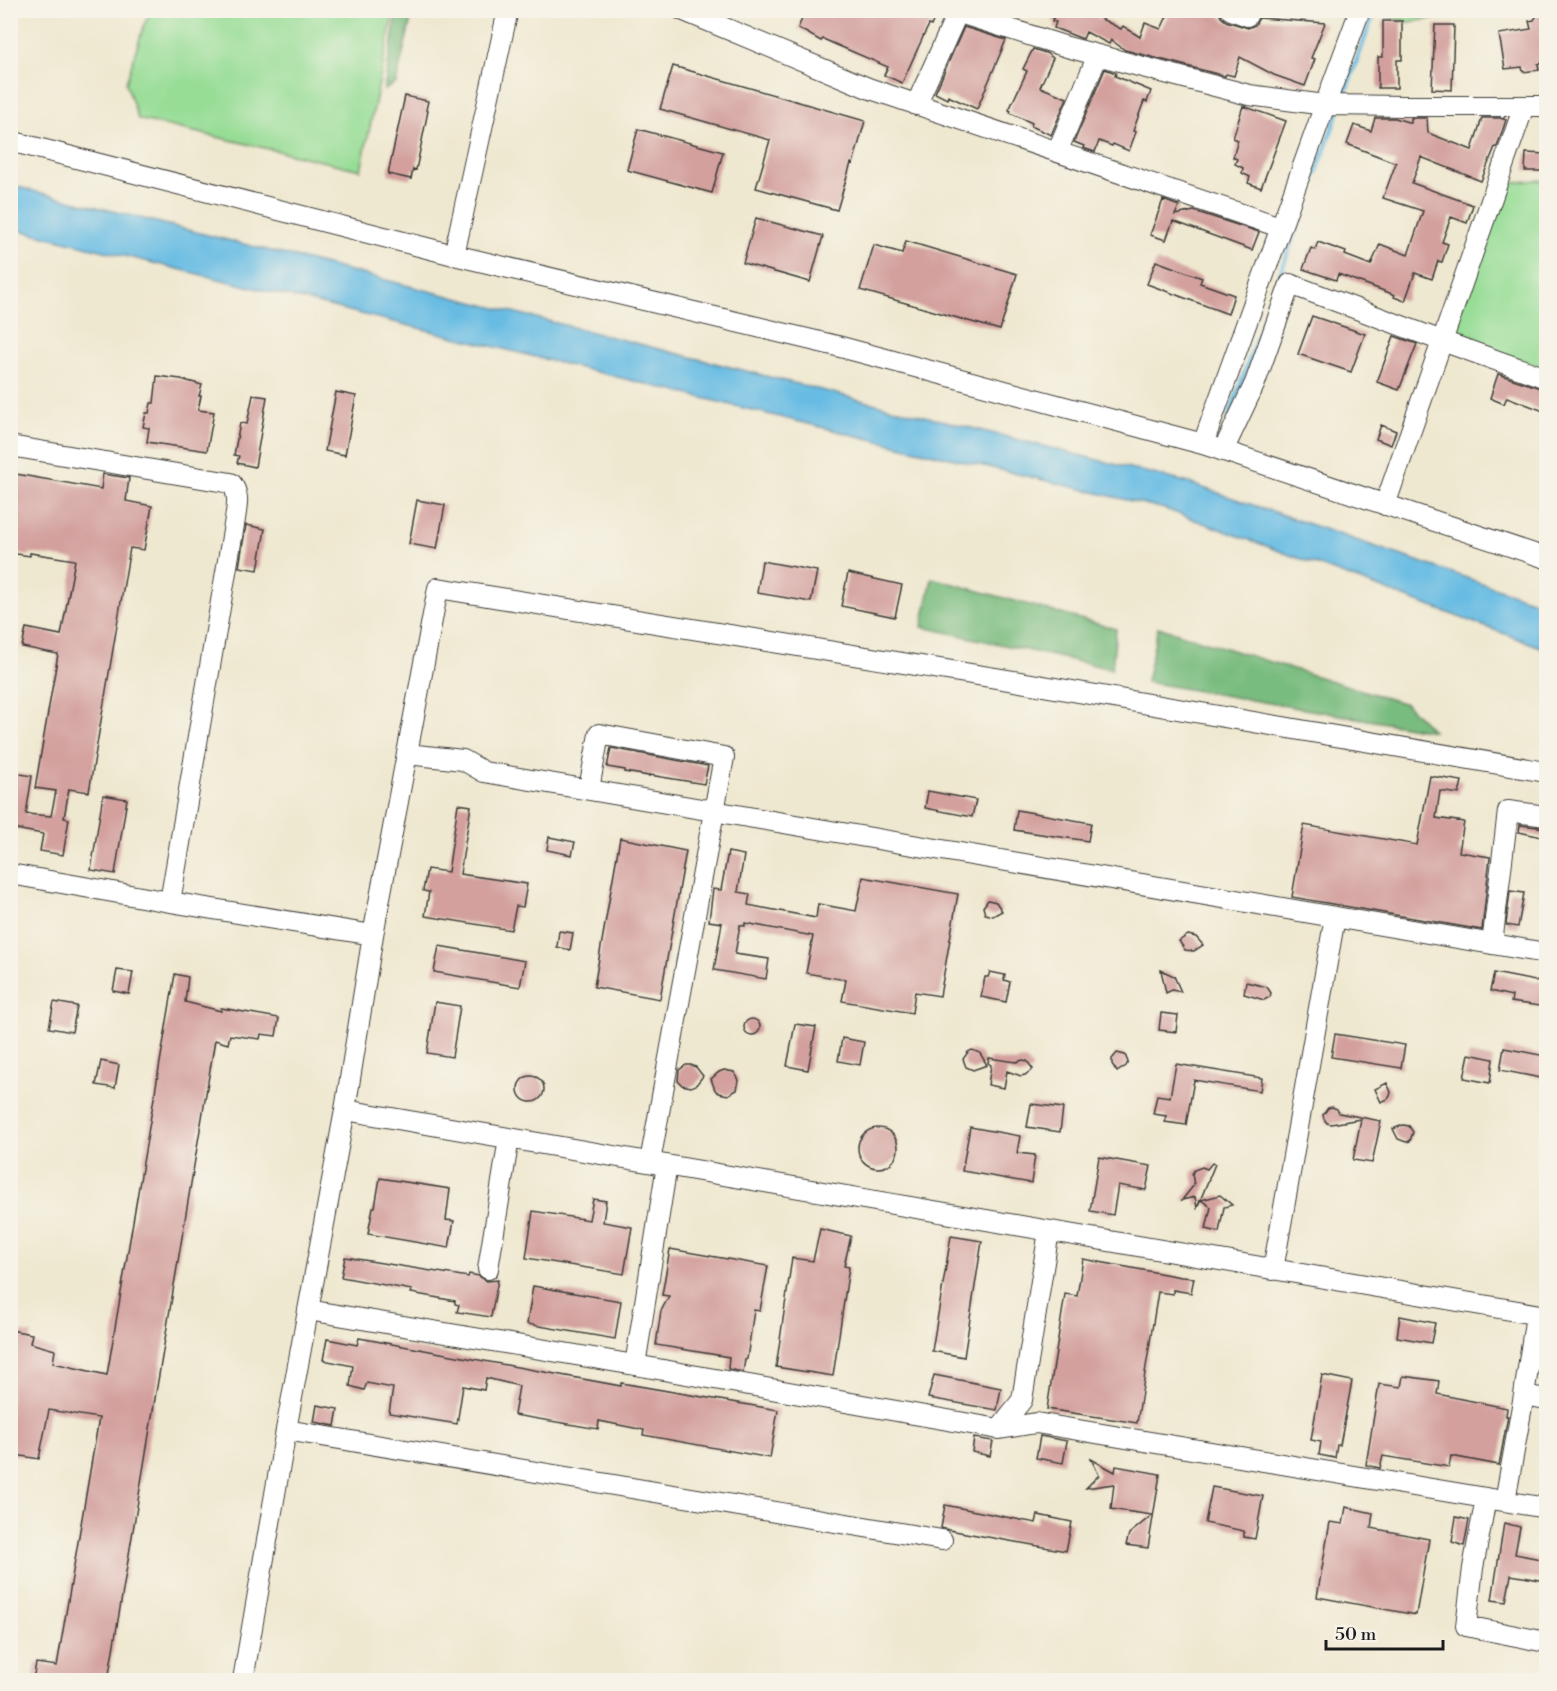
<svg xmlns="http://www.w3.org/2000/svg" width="1557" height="1691" font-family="'Libre Bodoni',serif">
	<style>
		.green { fill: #97dd96; stroke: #5a7c59; stroke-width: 1.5 }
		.forest { fill: #79bc7f; stroke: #4a6c4e; stroke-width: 1.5 }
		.water { fill: #67bce3; stroke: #426c80; stroke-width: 1.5 }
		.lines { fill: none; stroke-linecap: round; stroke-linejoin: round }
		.stream { stroke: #67bce3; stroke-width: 4.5 }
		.building { fill: #d3a09e }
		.minor-casing { stroke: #3c3b37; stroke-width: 22 }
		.minor { stroke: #fff; stroke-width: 20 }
	</style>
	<rect width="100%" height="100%" fill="#f7f3e8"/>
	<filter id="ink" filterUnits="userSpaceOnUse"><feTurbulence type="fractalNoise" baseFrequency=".0167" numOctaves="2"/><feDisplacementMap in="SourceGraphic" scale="12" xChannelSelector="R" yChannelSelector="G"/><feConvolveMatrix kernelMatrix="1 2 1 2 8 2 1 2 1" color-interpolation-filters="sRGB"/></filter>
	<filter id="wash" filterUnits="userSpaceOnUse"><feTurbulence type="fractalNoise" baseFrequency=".008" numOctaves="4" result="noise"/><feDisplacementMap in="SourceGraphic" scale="24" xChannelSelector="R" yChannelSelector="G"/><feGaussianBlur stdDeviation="1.35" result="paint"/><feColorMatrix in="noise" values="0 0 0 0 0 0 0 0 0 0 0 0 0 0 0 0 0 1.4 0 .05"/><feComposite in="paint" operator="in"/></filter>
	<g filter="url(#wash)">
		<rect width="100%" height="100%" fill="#efe8d0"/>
		<path class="green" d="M151 11H394L361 170 138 119 126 83 144 25Z
			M1387 11V10L1461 11 1445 17 1409 22 1385 16Z
			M1537 180 1546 181V369L1457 337 1454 329 1503 184Z"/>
		<path class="forest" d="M397 11H413L396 83 384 90Z
			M932 578 1116 629 1112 669 922 627Z
			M1158 627 1406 704 1433 731 1146 682Z"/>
		<path class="water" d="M10 185 1189 483 1546 605V649L1165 509 845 433 11 228Z"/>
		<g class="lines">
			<path class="stream" d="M1342 101 1375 10
				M1229 417 1338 112"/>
		</g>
		<g id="blocks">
			<path class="building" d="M806 10H928L936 14 931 26 929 25 923 37 902 83 884 75 888 67 823 39 821 41 798 28Z
				M1057 10H1084L1121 29 1123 26 1140 37 1145 23 1161 29 1170 10H1219L1221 17 1226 21 1248 28 1255 25 1259 18 1325 23 1311 58 1315 59 1305 86 1274 75 1240 57 1234 76 1226 74 1225 76 1125 50 1111 40 1109 44 1086 32 1083 39 1054 28 1056 22 1052 21Z
				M1540 10H1546V63L1538 64 1539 70 1523 72 1522 67 1505 69 1499 34 1531 29 1529 21 1534 20Z
				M1383 21H1402V60H1397V88H1378V57H1383Z
				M1435 25H1454L1452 90 1432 89Z
				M964 27 1006 40 977 109 948 96 947 99 935 93Z
				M1033 49 1046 53 1053 58 1040 87 1067 98 1051 135 1031 126 1032 123 1010 113 1011 111 1009 110 1027 71 1023 69Z
				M673 66 865 121 853 164 851 163 837 210 756 188 770 140 660 109Z
				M1105 69 1116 73 1115 76 1151 91 1147 102 1144 101 1133 131 1136 132 1129 151 1113 144 1112 146 1099 141 1095 152 1083 148 1084 146 1074 142Z
				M405 96 428 101 426 110 428 111 416 170 413 169 411 179 388 174Z
				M1243 106 1286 121 1261 188 1248 183 1250 177 1242 173 1243 168 1235 164 1237 159 1233 157 1238 140 1233 138Z
				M1375 118H1395L1411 123V118H1427L1428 133 1472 150 1482 118H1500L1506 120 1497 147H1495L1481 181 1421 157 1412 183 1473 205 1467 223 1451 217 1442 242 1448 244 1442 262 1438 261 1432 279 1415 273 1405 301 1394 297 1395 295 1338 274 1336 280 1303 269 1311 248 1315 250 1318 242 1346 252 1345 255 1371 265 1380 244 1408 255 1423 211 1383 198 1396 163 1347 144 1354 125 1371 131Z
				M638 129 723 152 712 193 627 170Z
				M1526 153 1546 154V171H1525Z
				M1163 200 1179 206 1175 215 1194 211 1259 232 1252 250 1173 221 1166 240 1150 235Z
				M756 218 823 236 810 282 743 263Z
				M906 241 1017 274 1000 330 860 290 874 245 902 253Z
				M1156 261 1202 278 1200 283 1234 295 1228 314 1147 284Z
				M1312 316 1365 334 1351 372 1298 354Z
				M1394 336 1417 344 1399 390 1377 382Z
				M1498 374 1546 390V412L1507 397 1504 404 1490 398Z
				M157 376 181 379 202 385 199 396H201L198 410 214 412 207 451 147 442 149 428 143 427 146 413H149L151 403H154Z
				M336 392 356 396 345 455 325 451Z
				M253 395 267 397 255 467 237 463 239 456 234 455 240 423 247 424Z
				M1381 425 1396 431 1391 445 1376 439Z
				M10 473 101 489 103 474 129 478 126 501 152 506 144 550 130 548 89 792 69 789 64 818 69 819 63 855 40 851 43 834 10 828V772L32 776 26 814 51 816 56 791 35 788 58 654 22 647 26 628 61 635 75 560 30 553V556L10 553Z
				M417 500 445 505 437 549 409 544Z
				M246 525 265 529 258 570 239 567Z
				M762 561 817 571 811 602 757 593Z
				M848 573 902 585 895 617 841 606Z
				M611 748 708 766 704 784 649 775V776L625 772V770L607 767Z
				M1430 776 1462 781 1459 794 1440 791 1436 818 1464 822 1459 852 1490 857 1482 930 1292 897 1304 825 1417 845Z
				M928 791 976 800 972 817 925 808Z
				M103 795 127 799 115 874 91 870Z
				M458 804 471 806 460 874 527 884 523 907 516 906 511 930 425 916 429 892 423 891 427 869 448 872Z
				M1017 810 1091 823 1088 841 1014 830Z
				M1520 825 1546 828V838L1519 832Z
				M549 837 575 842 572 855 547 850Z
				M620 838 686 851 660 999 594 987Z
				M728 852 744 855 738 892 750 894 748 905 816 918 818 904 856 911 863 877 958 894 940 996 915 992 912 1013 842 1001 846 980 806 973 813 936 745 923V926L740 925 735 954 769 959 766 979 714 970 722 923 709 921 713 889 721 890Z
				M1510 891 1524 893 1518 927 1506 925Z
				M988 900 996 902 1002 911 993 916 985 914 983 907Z
				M559 931 573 933 570 950 557 947Z
				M1188 935 1196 937 1203 945 1194 951 1185 950 1179 941Z
				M439 946 525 961 520 987 434 972Z
				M117 970 133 972 129 994 113 991Z
				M1161 970 1174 976 1181 992 1172 990 1166 993Z
				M990 972 1005 975 1004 980 1010 982 1006 1002 981 997 985 977H988Z
				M1494 973 1546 983V1007L1511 1002 1512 996 1490 991Z
				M175 974 188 977 185 1002 221 1011V1008L279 1018 276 1036 261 1034 260 1039 230 1035 228 1044 215 1040 108 1680H33L36 1663 57 1666 99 1418 49 1410 39 1459 10 1454V1330L32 1334 30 1343 55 1350 53 1363 107 1375Z
				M1246 982 1267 987 1271 993 1270 997 1264 1000 1244 994Z
				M54 1002 77 1006 72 1032 49 1028Z
				M435 1002 460 1006 452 1057 427 1053Z
				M1161 1013 1178 1015 1176 1032 1159 1030Z
				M744 1027a8 8 0 1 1 16 0a8 8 0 1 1-16 0Z
				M795 1024 816 1027 808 1070 787 1066Z
				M1335 1034 1405 1045 1401 1068 1331 1057Z
				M842 1038 864 1042 860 1065 838 1061Z
				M1504 1048 1546 1056V1079L1500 1070Z
				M972 1050 980 1053 987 1065 973 1070 966 1067 963 1059 968 1052Z
				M1117 1053 1125 1055 1128 1062 1126 1066 1117 1072 1112 1064V1059Z
				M1469 1054 1493 1059 1490 1083 1464 1078Z
				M989 1058 1016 1062 1023 1060 1027 1061 1033 1069 1025 1075 1021 1076 1007 1071 1004 1088 988 1085 991 1065 988 1063Z
				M101 1061 119 1065 115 1088 96 1085Z
				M1176 1064 1262 1078 1260 1091 1194 1080 1186 1125 1165 1122 1166 1116 1153 1114 1157 1095 1170 1097Z
				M686 1065H691L696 1067 703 1076 696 1085 691 1087 682 1085 678 1081 679 1070Z
				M724 1070 734 1072 739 1080 737 1090 728 1095 719 1093 715 1090 711 1079 719 1072Z
				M518 1089a13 13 0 1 1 26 0a13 13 0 1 1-26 0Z
				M1387 1083 1391 1092 1390 1096 1388 1099 1381 1102 1375 1089Z
				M1031 1104 1063 1108 1060 1132 1027 1127Z
				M1332 1107 1337 1109 1339 1113 1381 1121 1372 1163 1353 1160 1361 1119 1331 1124 1327 1123 1324 1119 1323 1115 1328 1108Z
				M1403 1125 1409 1126 1413 1132 1410 1141 1406 1142 1398 1139 1393 1129Z
				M970 1127 1020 1136 1017 1153 1035 1155 1031 1183 962 1171Z
				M858 1148a20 20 0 1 1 40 0a20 20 0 1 1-40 0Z
				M1099 1157 1151 1166 1146 1190 1118 1185 1113 1215 1090 1211Z
				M1212 1163 1215 1164 1197 1208 1195 1197 1182 1200 1194 1185 1192 1174 1194 1170 1202 1167 1207 1169Z
				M380 1178 450 1189 446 1220 454 1221 449 1248 368 1234 373 1207H375Z
				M1220 1195 1232 1205 1224 1207 1219 1232 1206 1229 1211 1207 1201 1200Z
				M593 1199 606 1201 603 1222 632 1227 624 1274 526 1258 533 1211 589 1220Z
				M820 1229 851 1236 844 1266 849 1267 833 1376 776 1367 792 1258 813 1261Z
				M951 1236 982 1241 964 1357 932 1351Z
				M670 1249 768 1266 760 1311 754 1310 747 1359 745 1360 743 1372 728 1369 729 1357 656 1345 661 1311 669 1296 662 1295Z
				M345 1257 468 1277 469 1274 479 1276 487 1281 498 1280 491 1317 457 1312 459 1305 455 1304V1301L411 1293 412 1290 341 1277Z
				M1083 1259 1181 1277 1194 1278 1191 1293 1173 1290V1294L1158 1292 1137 1423 1047 1409 1065 1294 1077 1296Z
				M533 1286 621 1301 615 1339 527 1324Z
				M1400 1316 1435 1323 1431 1343 1397 1337Z
				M359 1338 621 1386V1383L778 1410 770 1458 643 1435 644 1430 599 1421 598 1429 514 1415 519 1386 486 1378 484 1390 463 1386 457 1424 389 1413 393 1388 367 1383 364 1390 350 1386 353 1366 323 1360 327 1339 357 1345Z
				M934 1375 1001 1388 997 1410 928 1398Z
				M1322 1375 1352 1381 1340 1445H1337L1335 1458 1319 1455 1321 1442 1311 1440Z
				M1403 1376 1439 1381 1437 1394 1507 1408 1506 1416H1508L1499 1465 1451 1456 1449 1467 1383 1456 1380 1468 1366 1465 1379 1384 1401 1387Z
				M317 1405 338 1409 335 1426 314 1422Z
				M1040 1436 1067 1441 1063 1463 1036 1458Z
				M974 1438 993 1441 990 1456 972 1452Z
				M1091 1459 1115 1472 1116 1466 1160 1474 1148 1548 1126 1545 1129 1534 1152 1515 1111 1509 1114 1484 1086 1488 1099 1475Z
				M1212 1487 1263 1496 1255 1539 1244 1537V1531L1205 1523Z
				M945 1505 1036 1523 1038 1515 1072 1522 1066 1551 949 1530 941 1528Z
				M1346 1507 1373 1513 1371 1528 1429 1539 1416 1615 1317 1597 1330 1522 1343 1524Z
				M1456 1517 1469 1520 1464 1546 1452 1542Z
				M1504 1523 1520 1527 1515 1554 1546 1560V1581L1511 1575 1506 1602 1492 1600Z"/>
		</g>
	</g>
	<g filter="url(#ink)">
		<use href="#blocks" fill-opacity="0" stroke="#3c3b37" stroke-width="1.5"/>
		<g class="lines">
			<g class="minor-casing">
				<path id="minor" d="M682 10 868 88 1280 227
					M950 10 1067 47 1249 95 1325 105 1404 106H1546
					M1231 10 1247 16
					M916 105 959 10
					M10 141 454 255 837 346 1203 444 1546 558
					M1057 152 1098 55
					M454 255 508 10
					M1203 444 1325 105 1360 10
					M10 446 231 483C240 494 237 505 235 519L170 902
					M1223 451 1255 383 1290 284 1442 341 1546 378
					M1385 505 1524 106
					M407 754 463 760 484 772 1546 953
					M589 789 599 734 724 757 650 1162
					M10 874 170 902 373 935
					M1492 944 1508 811 1546 816
					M345 1110 1546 1316
					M488 1269 509 1138
					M1273 1270 1335 917
					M308 1310 635 1365 999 1429 1036 1423 1546 1508
					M635 1365 667 1165
					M1524 1395 1546 1399
					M999 1429 1022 1400 1049 1231
					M286 1430 942 1540
					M1486 1498 1473 1568 1466 1626 1546 1642
					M1505 1501 1524 1395 1536 1315
					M243 1680 286 1430 345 1110 373 935 438 588 1002 679 1546 772"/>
			</g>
			<use href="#minor" class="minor"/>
		</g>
	</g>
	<rect width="1557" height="1691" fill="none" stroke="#f7f3e8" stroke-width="36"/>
	<path d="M1326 1640v9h117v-9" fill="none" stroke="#1c1c1c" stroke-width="3"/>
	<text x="1335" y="1640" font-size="18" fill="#1c1c1c" stroke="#f7f3e8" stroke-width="4.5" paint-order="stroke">50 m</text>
</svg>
